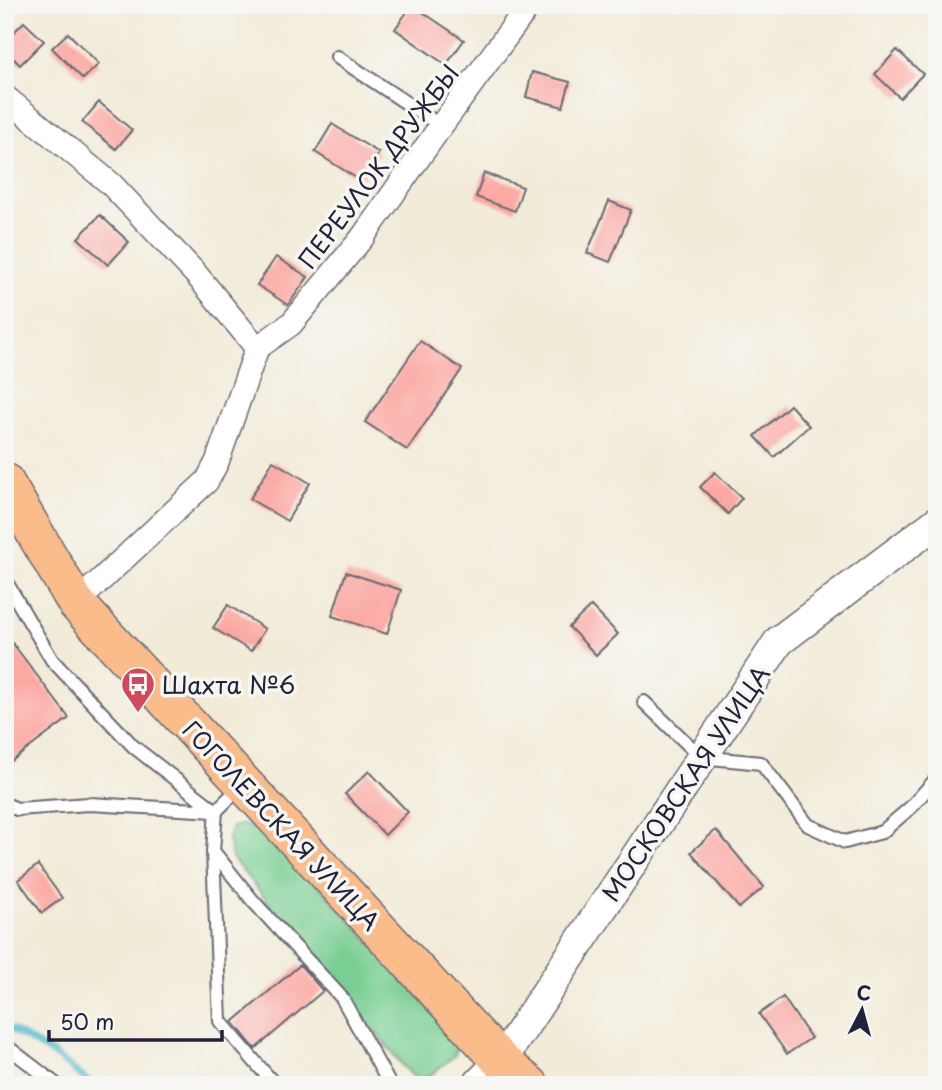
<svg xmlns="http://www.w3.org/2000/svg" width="942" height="1090" font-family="'Playpen Sans',sans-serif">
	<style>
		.green { fill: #79cf93; stroke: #4e7867; stroke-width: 2 }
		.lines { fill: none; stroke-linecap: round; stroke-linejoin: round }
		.stream { stroke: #51bccd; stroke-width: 7 }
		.building { fill: #fca8a3 }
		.service-casing { stroke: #6b6872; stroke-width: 16 }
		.minor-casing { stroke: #6b6872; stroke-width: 26 }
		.tertiary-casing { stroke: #6b6872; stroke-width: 33 }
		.primary-casing { stroke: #6b6872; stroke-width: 40 }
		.service { stroke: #fff; stroke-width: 12 }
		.minor { stroke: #fff; stroke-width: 23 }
		.tertiary { stroke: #fff; stroke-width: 30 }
		.primary { stroke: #fabc8b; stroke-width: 37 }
		.labels { text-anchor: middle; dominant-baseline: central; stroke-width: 7; stroke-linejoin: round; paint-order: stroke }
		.street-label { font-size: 24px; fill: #22223b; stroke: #f6f6f2 }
		.poi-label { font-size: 24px; fill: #22223b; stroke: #f6f6f2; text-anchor: start }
	</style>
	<rect width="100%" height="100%" fill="#f6f6f2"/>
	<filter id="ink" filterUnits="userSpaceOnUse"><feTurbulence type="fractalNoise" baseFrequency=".0143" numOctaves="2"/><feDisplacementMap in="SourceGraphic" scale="14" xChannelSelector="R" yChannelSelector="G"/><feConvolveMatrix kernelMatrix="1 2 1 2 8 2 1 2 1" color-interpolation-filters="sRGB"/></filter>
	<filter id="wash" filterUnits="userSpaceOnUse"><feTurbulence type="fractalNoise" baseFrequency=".00686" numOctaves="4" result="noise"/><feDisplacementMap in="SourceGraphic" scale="28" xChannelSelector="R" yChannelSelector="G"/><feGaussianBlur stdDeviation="1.57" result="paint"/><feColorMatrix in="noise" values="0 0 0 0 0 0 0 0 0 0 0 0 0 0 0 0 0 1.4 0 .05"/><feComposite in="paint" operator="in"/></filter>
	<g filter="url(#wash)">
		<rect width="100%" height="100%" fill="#f2ebd8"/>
		<path class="green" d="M244 824 258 831 323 890 453 1033 457 1045 455 1055 427 1078 414 1077 404 1067 232 858 228 839 232 827Z"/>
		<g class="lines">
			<path class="stream" d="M5 1029 12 1030 53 1054 93 1085"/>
		</g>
		<g id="blocks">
			<path class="building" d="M412 5 464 40 446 65 395 29Z
				M24 22 44 41 20 65 5 50V41Z
				M68 33 99 64 83 79 52 48Z
				M897 50 923 74 900 98 875 74Z
				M532 72 570 82 563 107 526 97Z
				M99 102 132 130 116 149 82 122Z
				M332 124 379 153 361 181 315 152Z
				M484 173 523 187 515 211 476 197Z
				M609 201 631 210 610 262 587 253Z
				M100 215 129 242 108 265 78 238Z
				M276 257 308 277 288 305 257 285Z
				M420 341 462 369 407 450 365 422Z
				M790 405 809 426 774 457 755 436Z
				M273 461 310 483 287 521 250 499Z
				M715 472 742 498 728 514 700 487Z
				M346 572 401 590 387 634 332 616Z
				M228 605 265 629 251 651 213 628Z
				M591 606 618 634 596 655 569 627Z
				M5 633 69 718 5 766Z
				M369 771 408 812 385 835 345 794Z
				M716 830 764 887 739 908 691 852Z
				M38 865 62 898 42 913 18 880Z
				M300 965 323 991 255 1049 233 1022Z
				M783 997 811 1038 787 1054 759 1014Z"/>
		</g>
	</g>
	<g filter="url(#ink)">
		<use href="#blocks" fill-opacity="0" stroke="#6b6872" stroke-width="2"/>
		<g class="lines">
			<g class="service-casing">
				<path id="service" d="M337 57 441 126
					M5 580 52 660 134 747 216 811
					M644 702 701 757 761 763 808 825 845 842 882 832 910 808 937 778
					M240 787 216 811 213 851 253 901 342 998 390 1085
					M5 804 17 809 89 804 216 811
					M213 852 220 1021 275 1085
					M5 1045 57 1085"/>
			</g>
			<g class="minor-casing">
				<path id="minor" d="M5 97 111 184 195 273 257 348
					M76 603 207 481 217 462 257 348 291 324 362 238 441 126 529 5"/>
			</g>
			<g class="tertiary-casing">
				<path id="tertiary" d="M477 1085 501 1061 779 641 937 522"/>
			</g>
			<g class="primary-casing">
				<path id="primary" d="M5 482 76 603 501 1061 530 1085"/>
			</g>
			<use href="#service" class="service"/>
			<use href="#minor" class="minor"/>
			<use href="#tertiary" class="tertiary"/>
			<use href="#primary" class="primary"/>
		</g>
	</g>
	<defs>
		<g id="bus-pin" transform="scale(1.75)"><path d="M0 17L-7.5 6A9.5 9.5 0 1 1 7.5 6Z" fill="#d1495b" stroke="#f6f6f2"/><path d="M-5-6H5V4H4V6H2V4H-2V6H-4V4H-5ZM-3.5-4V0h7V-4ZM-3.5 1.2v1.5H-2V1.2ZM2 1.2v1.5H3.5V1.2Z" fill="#fff"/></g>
	</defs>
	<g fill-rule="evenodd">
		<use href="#bus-pin" x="138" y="684"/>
	</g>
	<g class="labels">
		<g class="street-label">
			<text transform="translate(378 166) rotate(-53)">ПЕРЕУЛОК ДРУЖБЫ</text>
			<text transform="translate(685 783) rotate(-56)">МОСКОВСКАЯ УЛИЦА</text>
			<text transform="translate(282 825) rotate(47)">ГОГОЛЕВСКАЯ УЛИЦА</text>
		</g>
		<g class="poi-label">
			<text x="162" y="684">Шахта №6</text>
		</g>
	</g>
	<rect width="942" height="1090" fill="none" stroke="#f6f6f2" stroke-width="28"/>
	<g transform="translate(862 1010) rotate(6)" stroke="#f6f6f2" stroke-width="5" paint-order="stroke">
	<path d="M0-5L12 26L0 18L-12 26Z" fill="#22223b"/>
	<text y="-10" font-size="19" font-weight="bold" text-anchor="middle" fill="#22223b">С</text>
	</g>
	<path d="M49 1030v10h173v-10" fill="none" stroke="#22223b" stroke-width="3.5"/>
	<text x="60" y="1030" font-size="21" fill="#22223b" stroke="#f6f6f2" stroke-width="5" paint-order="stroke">50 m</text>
</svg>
